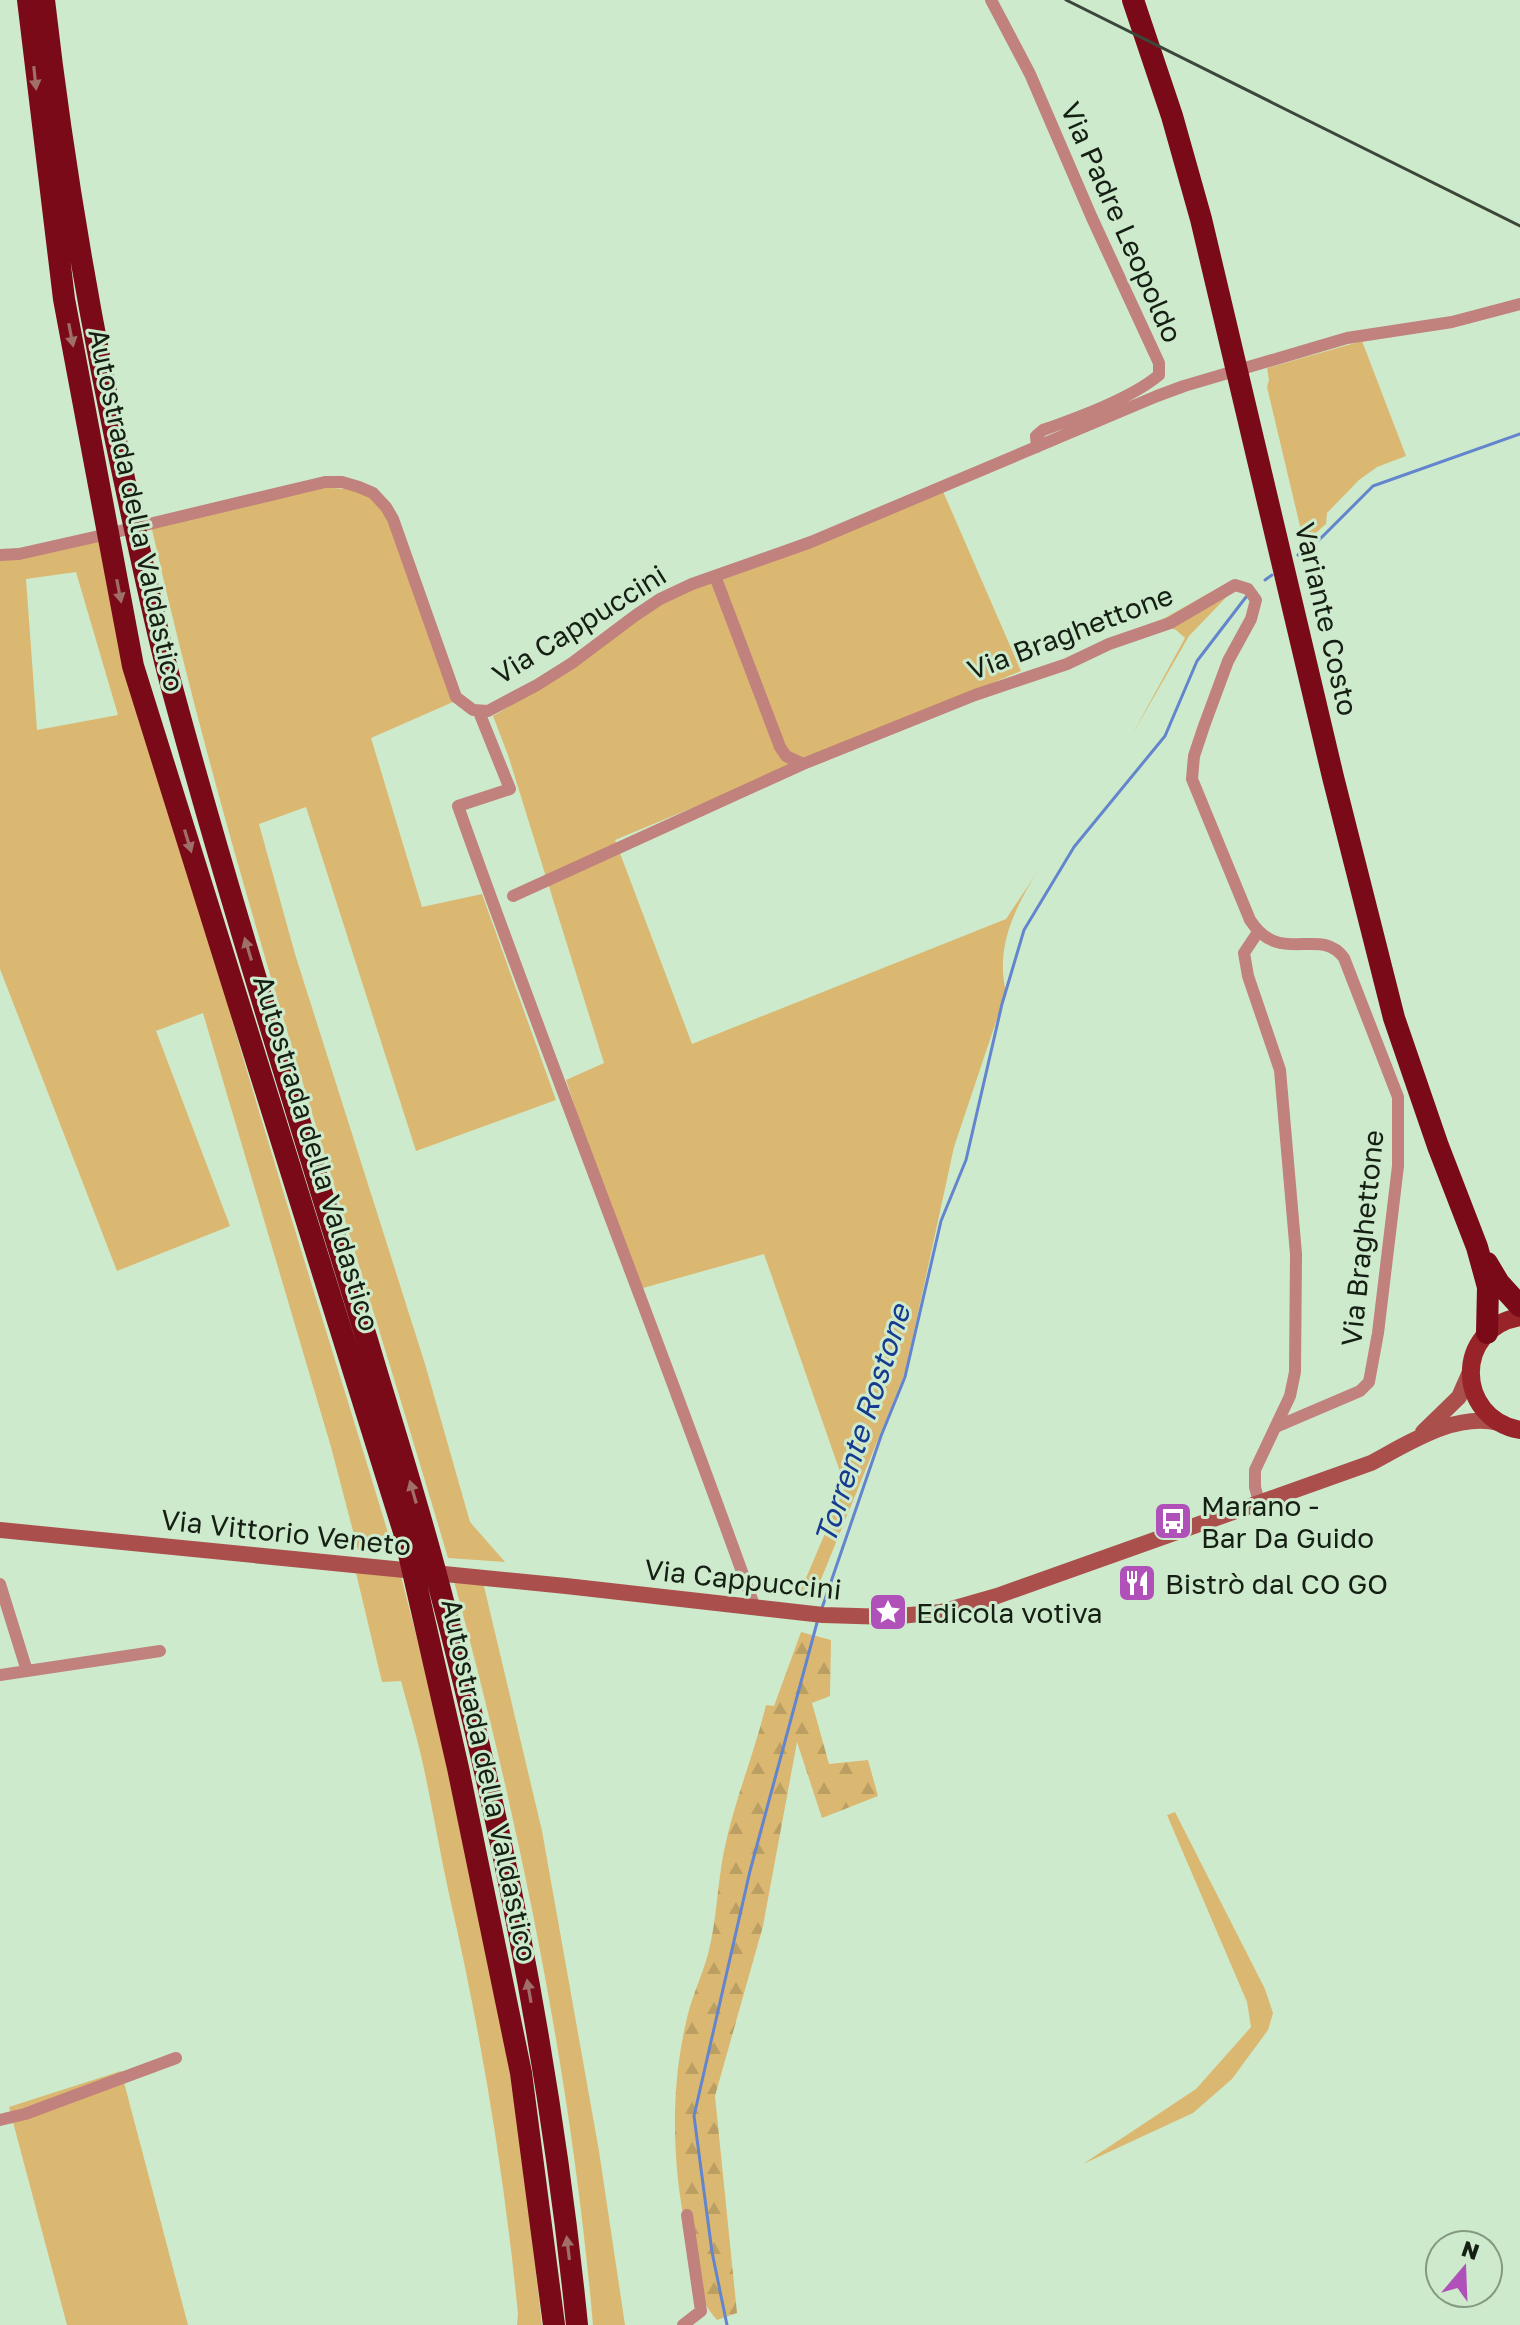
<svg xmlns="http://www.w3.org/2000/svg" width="1520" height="2325" font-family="'Golos Text',sans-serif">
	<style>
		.grass { fill: #dbb871; fill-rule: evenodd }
		.forest { fill: url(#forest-firs) }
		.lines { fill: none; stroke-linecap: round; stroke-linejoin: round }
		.stream { stroke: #6285ce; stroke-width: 3 }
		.street { stroke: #c1817d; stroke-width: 12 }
		.secondary { stroke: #ab4f4d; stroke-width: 16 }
		.primary { stroke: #982429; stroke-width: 18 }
		.highway { stroke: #7a0a17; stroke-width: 22 }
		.rail { stroke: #3b4839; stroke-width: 3 }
		.oneway { fill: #a06f68 }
		.labels { text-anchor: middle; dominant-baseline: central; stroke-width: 6; stroke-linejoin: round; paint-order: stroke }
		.street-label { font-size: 28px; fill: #151f14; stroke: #ceeacc }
		.poi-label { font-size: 28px; fill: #151f14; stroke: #ceeacc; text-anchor: start }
		.water-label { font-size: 30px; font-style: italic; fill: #163a90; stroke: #ceeacc }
	</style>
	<defs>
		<pattern id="forest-firs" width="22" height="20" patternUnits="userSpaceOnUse" patternTransform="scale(2)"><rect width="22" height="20" fill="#dbb871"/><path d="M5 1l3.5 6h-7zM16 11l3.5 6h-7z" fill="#bb9e61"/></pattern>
	</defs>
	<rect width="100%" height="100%" fill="#ceeacc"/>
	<path class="grass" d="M1362 341 1406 456 1377 467 1359 480 1327 513 1326 524 1304 543 1267 387 1269 380 1267 368Z
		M312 488C346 488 369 486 388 519L453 702 371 738 422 907 482 894 556 1100 416 1151 306 807 259 824 295 954 425 1364 470 1522 505 1562 448 1558C347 1214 229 875 151 525Z
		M942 489 1021 671 615 840 692 1044 1006 919 1038 871C1015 907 995 947 1006 992L954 1147 905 1373 813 1599 798 1597 845 1486 764 1254 643 1288 610 1213 566 1080 604 1063 508 755 493 716C560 677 619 624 688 590Z
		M103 536C155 735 205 935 265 1131 307 1272 352 1412 394 1553L358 1550 331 1447 203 1013 156 1031 230 1226 117 1271 0 969V558ZM76 572 118 715 37 730 26 579Z
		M1232 580 1240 583 1189 636 1132 735 1185 638 1176 630 1156 623Z
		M356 1573 401 1576C434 1703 464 1831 490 1959 514 2080 528 2203 542 2325H517L518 2314C504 2173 481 2033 449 1894 440 1853 433 1811 424 1769 418 1740 409 1711 401 1681L382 1682Z
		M454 1581 483 1582 542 1831 599 2151 625 2325H593C571 2074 520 1824 454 1581Z
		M1175 1812 1265 1989 1273 2013 1268 2030 1232 2079 1193 2113 1083 2164 1196 2089 1251 2027 1247 2002 1167 1815Z
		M121 2071 188 2325H67L9 2107Z"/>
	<path class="forest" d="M801 1632 831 1640 830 1696 812 1703 829 1764 868 1760 878 1796 822 1818 797 1742 763 1926 715 2096 737 2313 717 2320C697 2298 697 2276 690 2248 672 2174 669 2092 687 2018 692 1996 702 1976 708 1954 717 1920 717 1885 724 1851 734 1801 754 1755 766 1705L774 1706Z"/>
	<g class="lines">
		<path class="stream" d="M1319 540 1373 486 1520 434
			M1298 555 1305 549
			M1265 580 1272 575
			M822 1608 881 1436 905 1377 941 1221 966 1160 1002 1004 1024 930 1074 847 1165 736 1197 661 1246 597
			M727 2325 712 2252 694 2116 750 1871 818 1619"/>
		<path class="street" d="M991 0 1030 74 1092 218 1159 363V375C1132 398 1077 418 1043 430L1036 436 1037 447
			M0 555 19 554 99 536 325 482H342L359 487 373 493 386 507 393 519 456 697 473 710 488 711 537 685 572 663 636 615 660 599 692 584 811 542 1157 396 1184 386 1347 338 1452 322 1520 304
			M715 576 780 747 786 756 803 764 975 695 1067 664 1109 644 1170 623 1235 585 1248 589 1256 600 1251 619 1228 661 1204 726 1194 756 1192 779 1250 920C1280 967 1320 925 1344 958L1398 1097V1166L1378 1333 1369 1382 1360 1391 1278 1426
			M479 712 510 789 458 806C553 1074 659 1339 755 1608
			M513 896 803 764
			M1258 932 1244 953 1248 976 1280 1070 1296 1254 1295 1372 1290 1396 1255 1470V1487L1259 1502
			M0 1584 27 1671
			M0 1675 160 1651
			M0 2120 25 2114 176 2058
			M683 2325 701 2311 687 2215"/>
		<path class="secondary" d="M1423 1432 1459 1397 1470 1372
			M0 1530 566 1586 823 1615 889 1617 941 1612 997 1596 1371 1463C1409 1443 1455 1412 1499 1423"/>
		<path class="primary" d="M1520 1317C1454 1328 1455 1418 1520 1430"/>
		<path class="highway" d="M28 0 64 299 133 666 404 1532 458 1768 521 2073 554 2325
			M44 0C63 167 92 333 128 497 141 556 153 615 168 673 228 897 299 1118 367 1340 391 1421 417 1501 438 1582 503 1825 552 2075 577 2325
			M1133 0 1172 116 1201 219 1333 777 1394 1018 1438 1146 1477 1247 1488 1287 1487 1333
			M1487 1263 1499 1283 1520 1306"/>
		<path class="rail" d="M1066 0 1520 226"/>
	</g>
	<defs><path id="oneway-solid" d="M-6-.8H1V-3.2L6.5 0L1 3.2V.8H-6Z" transform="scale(2)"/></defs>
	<g class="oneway">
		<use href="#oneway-solid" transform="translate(35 78) rotate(84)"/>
		<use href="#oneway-solid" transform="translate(71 335) rotate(79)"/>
		<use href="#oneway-solid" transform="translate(119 591) rotate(79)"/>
		<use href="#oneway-solid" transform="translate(188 841) rotate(73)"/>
		<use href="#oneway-solid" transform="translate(248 949) rotate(-107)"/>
		<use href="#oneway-solid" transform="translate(413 1492) rotate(-106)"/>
		<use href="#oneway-solid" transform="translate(529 1991) rotate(-100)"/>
		<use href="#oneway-solid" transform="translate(568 2248) rotate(-97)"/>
	</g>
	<defs>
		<g id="bus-square" transform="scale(2)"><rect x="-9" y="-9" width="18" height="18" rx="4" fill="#b051ba" stroke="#ceeacc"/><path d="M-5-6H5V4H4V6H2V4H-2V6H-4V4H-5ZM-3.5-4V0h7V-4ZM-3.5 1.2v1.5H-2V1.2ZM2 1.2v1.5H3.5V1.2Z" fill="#fff"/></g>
		<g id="restaurant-square" transform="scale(2)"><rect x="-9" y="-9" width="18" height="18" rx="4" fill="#b051ba" stroke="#ceeacc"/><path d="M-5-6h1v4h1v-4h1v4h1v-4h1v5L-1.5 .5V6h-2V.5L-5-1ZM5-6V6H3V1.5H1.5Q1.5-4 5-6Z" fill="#fff"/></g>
		<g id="sight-square" transform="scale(2)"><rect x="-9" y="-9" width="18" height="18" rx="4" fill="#b051ba" stroke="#ceeacc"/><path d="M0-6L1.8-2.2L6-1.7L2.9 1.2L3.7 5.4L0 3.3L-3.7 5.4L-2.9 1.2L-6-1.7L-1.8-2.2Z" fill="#fff"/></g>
	</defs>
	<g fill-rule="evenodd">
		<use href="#bus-square" x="1173" y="1521"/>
		<use href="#restaurant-square" x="1137" y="1583"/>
		<use href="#sight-square" x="888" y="1612"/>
	</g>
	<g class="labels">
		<g class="street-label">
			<text transform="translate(1122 222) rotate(66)">Via Padre Leopoldo</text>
			<text transform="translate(137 510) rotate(78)">Autostrada della Valdastico</text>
			<text transform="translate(1327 619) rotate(77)">Variante Costo</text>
			<text transform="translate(579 624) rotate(-32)">Via Cappuccini</text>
			<text transform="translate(1070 632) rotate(-21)">Via Braghettone</text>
			<text transform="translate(317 1153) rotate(73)">Autostrada della Valdastico</text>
			<text transform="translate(1362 1238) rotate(-84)">Via Braghettone</text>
			<text transform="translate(286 1532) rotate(6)">Via Vittorio Veneto</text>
			<text transform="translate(743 1579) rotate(6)">Via Cappuccini</text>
			<text transform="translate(490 1780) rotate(78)">Autostrada della Valdastico</text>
		</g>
		<g class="poi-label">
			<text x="1201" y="1505">Marano -<tspan x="1201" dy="32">Bar Da Guido</tspan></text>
			<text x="1165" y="1583">Bistrò dal CO GO</text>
			<text x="916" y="1612">Edicola votiva</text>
		</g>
		<g class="water-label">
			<text transform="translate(862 1424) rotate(-72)">Torrente Rostone</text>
		</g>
	</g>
	<g transform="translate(1464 2269) rotate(19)"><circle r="38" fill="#ceeacc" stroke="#849982" stroke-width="2"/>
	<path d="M0-6L14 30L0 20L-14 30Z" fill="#b051ba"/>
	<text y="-12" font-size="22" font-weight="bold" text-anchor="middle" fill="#151f14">N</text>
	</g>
</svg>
